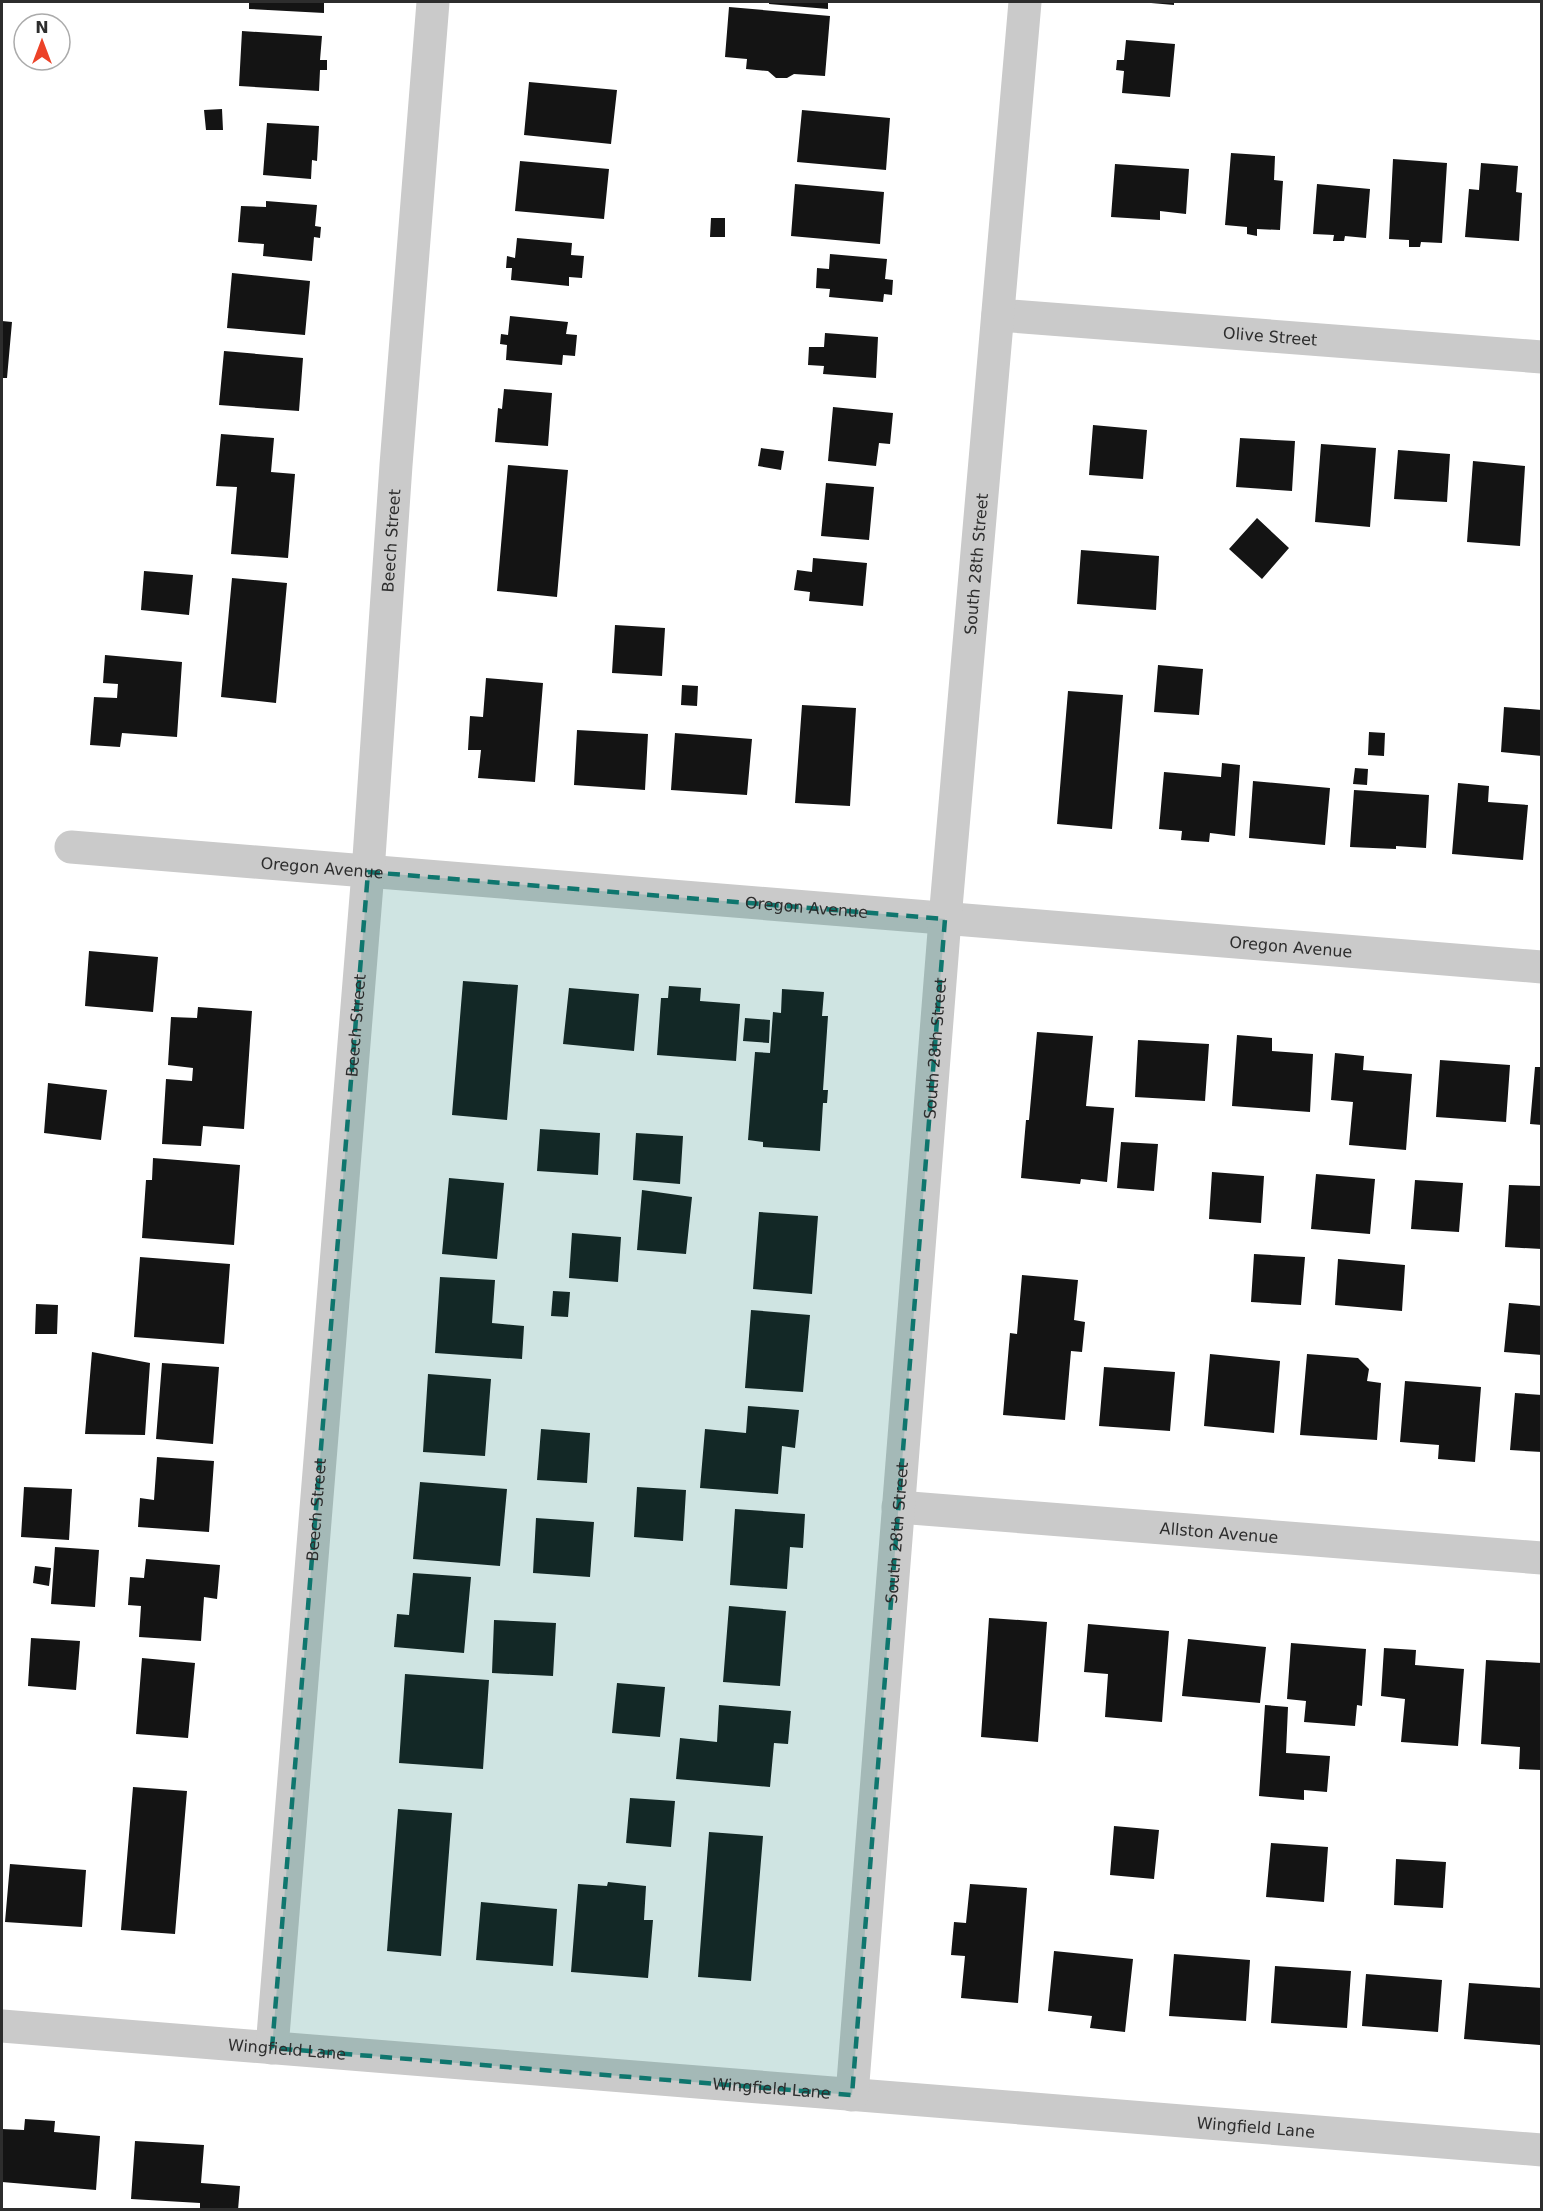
<svg xmlns="http://www.w3.org/2000/svg" width="1543" height="2211" font-family="'DejaVu Sans',sans-serif">
	<style>
		.building { fill: #141414 }
		.lines { fill: none; stroke-linecap: round; stroke-linejoin: round }
		.minor { stroke: #cacaca; stroke-width: 33 }
		.marked { fill: #0f766e; fill-opacity: 0.2; stroke: #0f766e; stroke-width: 4.5; stroke-dasharray: 12 8; stroke-linejoin: round }
		.labels { text-anchor: middle; dominant-baseline: central; stroke-width: 6; stroke-linejoin: round; paint-order: stroke }
		.street-label { font-size: 16px; fill: #2d2d2d; stroke: #fff }
	</style>
	<rect width="100%" height="100%" fill="#fff"/>
	<path class="building" d="M249 2H324V13L249 9Z
		M769 2H828V9L769 4Z
		M1151 2H1174V5L1151 3Z
		M729 7 830 16 825 76 794 74 787 78H776L768 71 746 69 747 59 725 57Z
		M242 31 322 36 320 60H327V70H320L319 91 239 86Z
		M1126 40 1175 44 1170 97 1122 93 1124 71 1116 70 1117 60H1124Z
		M529 82 617 90 611 144 524 135Z
		M222 109 223 130H206L204 110Z
		M802 110 890 118 886 170 797 162Z
		M267 123 319 126 317 161 312 160 311 179 263 175Z
		M1231 153 1275 156 1274 180 1283 181 1280 230 1257 229V236L1247 234V227L1225 225Z
		M1393 159 1447 163 1442 243 1421 242 1420 247H1409V240L1389 239Z
		M520 161 609 169 604 219 515 211Z
		M1481 163 1518 166 1516 192 1522 193 1519 241 1465 237 1469 189 1479 190Z
		M1115 164 1189 169 1186 214 1160 211V220L1111 217Z
		M795 184 884 192 880 244 791 236Z
		M1317 184 1370 189 1366 238 1345 236 1344 241H1333L1334 235 1313 234Z
		M266 201 317 205 315 226 321 227 320 238 314 237 312 261 263 256 264 244 238 242 241 206 266 207Z
		M711 218H725V237H710Z
		M517 238 572 243 571 255 584 256 582 278 569 277V286L511 280 512 268H506L507 256 515 258Z
		M830 254 887 259 885 279 893 280 892 295 884 294 883 302 829 297 830 289 816 288 817 268 829 269Z
		M232 273 310 281 305 335 227 328Z
		M510 316 568 322 566 334 577 335 575 356 563 355 562 365 506 360 507 345 500 344 501 334 508 335Z
		M2 321 12 322 7 378H2Z
		M825 333 878 337 876 378 823 374 824 366 808 365 809 347H824Z
		M224 351 303 358 299 411 219 405Z
		M504 389 552 393 548 446 495 442 498 408 502 409Z
		M833 407 893 413 890 444 879 443 876 466 828 461Z
		M1093 425 1147 430 1143 479 1089 475Z
		M221 434 274 438 271 472 295 474 288 558 231 554 237 487 216 486Z
		M1240 438 1295 441 1292 491 1236 487Z
		M1321 444 1376 448 1370 527 1315 522Z
		M761 448 784 451 781 470 758 466Z
		M1398 450 1450 454 1447 502 1394 499Z
		M1473 461 1525 466 1520 546 1467 542Z
		M508 465 568 470 557 597 497 591Z
		M826 483 874 487 869 540 821 536Z
		M1257 518 1289 548 1262 579 1229 549Z
		M1081 550 1159 556 1156 610 1077 604Z
		M813 558 867 563 863 606 809 601 810 592 794 590 797 570 812 572Z
		M144 571 193 575 189 615 141 610Z
		M232 578 287 583 276 703 221 697Z
		M615 625 665 628 662 676 612 673Z
		M105 655 182 662 177 737 122 733 120 747 90 745 94 697 117 698 118 684 103 683Z
		M1158 665 1203 669 1199 715 1154 712Z
		M486 678 543 683 535 782 478 778 481 750H468L470 716 483 717Z
		M682 685 698 686 697 706 681 705Z
		M1068 691 1123 695 1112 829 1057 824Z
		M802 705 856 708 850 806 795 803Z
		M1504 707 1542 710V756L1501 752Z
		M577 730 648 734 645 790 574 785Z
		M1369 732 1385 733 1384 756 1368 755Z
		M675 733 752 739 747 795 671 790Z
		M1222 763 1240 765 1235 836 1210 833 1209 842 1181 840 1182 831 1159 829 1164 772 1221 777Z
		M1355 768 1368 769 1367 785 1353 784Z
		M1253 781 1330 788 1325 845 1249 838Z
		M1458 783 1489 786 1488 802 1528 805 1523 860 1452 854Z
		M1354 790 1429 795 1426 848 1396 846V849L1350 847Z
		M89 951 158 957 153 1012 85 1006Z
		M463 981 518 985 507 1120 452 1115Z
		M669 986 701 988 700 1001 740 1004 736 1061 657 1055 661 998H668Z
		M569 988 639 994 634 1051 563 1044Z
		M782 989 824 992 822 1016H828L823 1090H828L827 1103H823L820 1151 763 1147V1142L748 1140 755 1052 770 1053 773 1012 781 1013Z
		M198 1007 252 1011 244 1129 203 1126 201 1146 162 1144 166 1079 192 1081 193 1068 168 1065 171 1017 197 1018Z
		M745 1018 770 1020 769 1043 743 1041Z
		M1037 1032 1093 1036 1086 1106 1114 1108 1107 1182 1081 1179 1080 1184 1021 1178 1026 1120H1029Z
		M1237 1035 1272 1038V1051L1313 1054 1310 1112 1232 1106Z
		M1138 1040 1209 1044 1205 1101 1135 1097Z
		M1335 1053 1364 1056 1363 1070 1412 1074 1406 1150 1349 1145 1353 1102 1331 1100Z
		M1440 1060 1510 1065 1506 1122 1436 1117Z
		M1535 1067H1542V1125L1530 1124Z
		M48 1083 107 1090 101 1140 44 1133Z
		M540 1129 600 1133 598 1175 537 1171Z
		M636 1133 683 1136 680 1184 633 1180Z
		M1121 1142 1158 1144 1154 1191 1117 1188Z
		M153 1158 240 1165 234 1245 142 1238 146 1180H152Z
		M1212 1172 1264 1176 1261 1223 1209 1219Z
		M1316 1174 1375 1179 1370 1234 1311 1229Z
		M449 1178 504 1183 497 1259 442 1254Z
		M1415 1180 1463 1183 1459 1232 1411 1229Z
		M1509 1185 1542 1186V1249L1505 1247Z
		M642 1190 692 1197 686 1254 637 1250Z
		M759 1212 818 1216 812 1294 753 1289Z
		M572 1233 621 1237 618 1282 569 1278Z
		M1254 1254 1305 1257 1301 1305 1251 1302Z
		M140 1257 230 1264 224 1344 134 1337Z
		M1338 1259 1405 1265 1402 1311 1335 1305Z
		M1022 1275 1078 1280 1074 1320 1085 1322 1082 1352 1071 1351 1065 1420 1003 1415 1010 1333 1017 1334Z
		M440 1277 495 1280 492 1323 524 1326 522 1359 435 1353Z
		M553 1291 570 1292 568 1317 551 1316Z
		M1509 1303 1542 1306V1355L1504 1352Z
		M36 1304 58 1305 57 1334H35Z
		M751 1310 810 1315 803 1392 745 1388Z
		M92 1352 150 1363 145 1435 85 1434Z
		M1210 1354 1280 1361 1274 1433 1204 1426Z
		M1307 1354 1358 1358 1369 1369 1367 1381 1381 1383 1377 1440 1300 1435Z
		M162 1363 219 1367 213 1444 156 1439Z
		M1104 1367 1175 1372 1170 1431 1099 1426Z
		M428 1374 491 1379 485 1456 423 1452Z
		M1405 1381 1481 1387 1475 1462 1438 1459 1439 1445 1400 1442Z
		M1515 1393 1542 1395V1452L1510 1450Z
		M748 1406 799 1410 795 1448 782 1446 778 1494 700 1488 705 1429 746 1433Z
		M541 1429 590 1433 587 1483 537 1480Z
		M157 1457 214 1461 209 1532 138 1527 140 1498 154 1500Z
		M420 1482 507 1489 500 1566 413 1559Z
		M24 1487 72 1489 69 1540 21 1537Z
		M637 1487 686 1490 683 1541 634 1537Z
		M735 1509 805 1514 803 1548 790 1547 787 1589 730 1585Z
		M536 1518 594 1522 590 1577 533 1573Z
		M55 1547 99 1550 95 1607 51 1604Z
		M146 1559 220 1565 217 1599 204 1597 201 1641 139 1637 141 1606 128 1605 130 1577 144 1578Z
		M35 1566 51 1568 49 1586 33 1583Z
		M413 1573 471 1577 464 1653 394 1647 397 1614 409 1615Z
		M729 1606 786 1611 780 1686 723 1682Z
		M989 1618 1047 1622 1038 1742 981 1737Z
		M494 1620 556 1623 553 1676 492 1673Z
		M1088 1624 1169 1631 1162 1722 1105 1717 1108 1674 1084 1672Z
		M31 1638 80 1641 76 1690 28 1686Z
		M1188 1639 1266 1647 1260 1703 1182 1696Z
		M1291 1643 1366 1649 1362 1706 1357 1705 1355 1726 1304 1722 1306 1701 1287 1699Z
		M1384 1648 1416 1650 1415 1665 1464 1669 1458 1746 1401 1742 1405 1699 1381 1696Z
		M142 1658 195 1663 188 1738 136 1734Z
		M1486 1660 1542 1663V1770L1519 1769 1520 1747 1481 1744Z
		M405 1674 489 1680 483 1769 399 1763Z
		M617 1683 665 1687 660 1737 612 1733Z
		M719 1705 791 1711 788 1744 774 1743 770 1787 676 1779 680 1738 717 1742Z
		M1265 1705 1288 1707 1286 1753 1330 1756 1327 1792 1304 1790V1800L1259 1796Z
		M133 1787 187 1791 175 1934 121 1930Z
		M630 1798 675 1801 671 1847 626 1843Z
		M398 1809 452 1813 441 1956 387 1951Z
		M1114 1826 1159 1830 1154 1879 1110 1875Z
		M709 1832 763 1836 751 1981 698 1977Z
		M1271 1843 1328 1847 1324 1902 1266 1897Z
		M1396 1859 1446 1862 1443 1908 1394 1905Z
		M10 1864 86 1870 82 1927 5 1922Z
		M608 1882 646 1886 644 1920H653L648 1978 571 1972 578 1884 607 1886Z
		M970 1884 1027 1888 1018 2003 961 1998 965 1956 951 1955 954 1922 966 1923Z
		M481 1902 557 1909 553 1966 476 1960Z
		M1054 1951 1133 1959 1125 2032 1090 2028 1092 2016 1048 2011Z
		M1174 1954 1250 1960 1246 2021 1169 2016Z
		M1275 1966 1351 1971 1347 2028 1271 2023Z
		M1366 1974 1442 1980 1438 2032 1362 2026Z
		M1469 1983 1542 1988 1540 2045 1464 2039Z
		M25 2119 55 2121 54 2132 100 2136 96 2190 2 2182V2129L24 2130Z
		M135 2141 204 2145 201 2183 240 2186 238 2210H200V2203L131 2199Z"/>
	<g class="lines">
		<g class="minor">
			<path id="s1" d="M998 315 1542 357"/>
			<path id="s2" d="M71 847 1542 967"/>
			<path id="s3" d="M898 1507 1542 1558"/>
			<path id="s4" d="M2 2026 1542 2150"/>
			<path id="s5" d="M272 2048 368 872 396 465 433 2"/>
			<path id="s6" d="M852 2095 945 919 1025 2"/>
		</g>
	</g>
	<path class="marked" d="M368 872 945 919 852 2095 272 2048Z"/>
	<g class="labels">
		<g class="street-label">
			<text stroke="none"><textPath href="#s1" startOffset="273">Olive Street</textPath></text>
			<text stroke="none"><textPath href="#s5" startOffset="1512">Beech Street</textPath></text>
			<text stroke="none"><textPath href="#s6" startOffset="1536">South 28th Street</textPath></text>
			<text stroke="none"><textPath href="#s2" startOffset="252">Oregon Avenue</textPath></text>
			<text stroke="none"><textPath href="#s2" startOffset="738">Oregon Avenue</textPath></text>
			<text stroke="none"><textPath href="#s2" startOffset="1224">Oregon Avenue</textPath></text>
			<text stroke="none"><textPath href="#s5" startOffset="1026">Beech Street</textPath></text>
			<text stroke="none"><textPath href="#s6" startOffset="1050">South 28th Street</textPath></text>
			<text stroke="none"><textPath href="#s5" startOffset="540">Beech Street</textPath></text>
			<text stroke="none"><textPath href="#s6" startOffset="564">South 28th Street</textPath></text>
			<text stroke="none"><textPath href="#s3" startOffset="322">Allston Avenue</textPath></text>
			<text stroke="none"><textPath href="#s4" startOffset="286">Wingfield Lane</textPath></text>
			<text stroke="none"><textPath href="#s4" startOffset="772">Wingfield Lane</textPath></text>
			<text stroke="none"><textPath href="#s4" startOffset="1258">Wingfield Lane</textPath></text>
		</g>
	</g>
	<rect width="1543" height="2211" fill="none" stroke="#2d2d2d" stroke-width="6"/>
	<g transform="translate(42 42)"><circle r="28" fill="#ffffff" stroke="#ababab" stroke-width="1.5"/>
	<path d="M0-4.5L10 22L0 15L-10 22Z" fill="#ec4228"/>
	<text y="-9" font-size="16" font-weight="bold" text-anchor="middle" fill="#2d2d2d">N</text>
	</g>
</svg>
